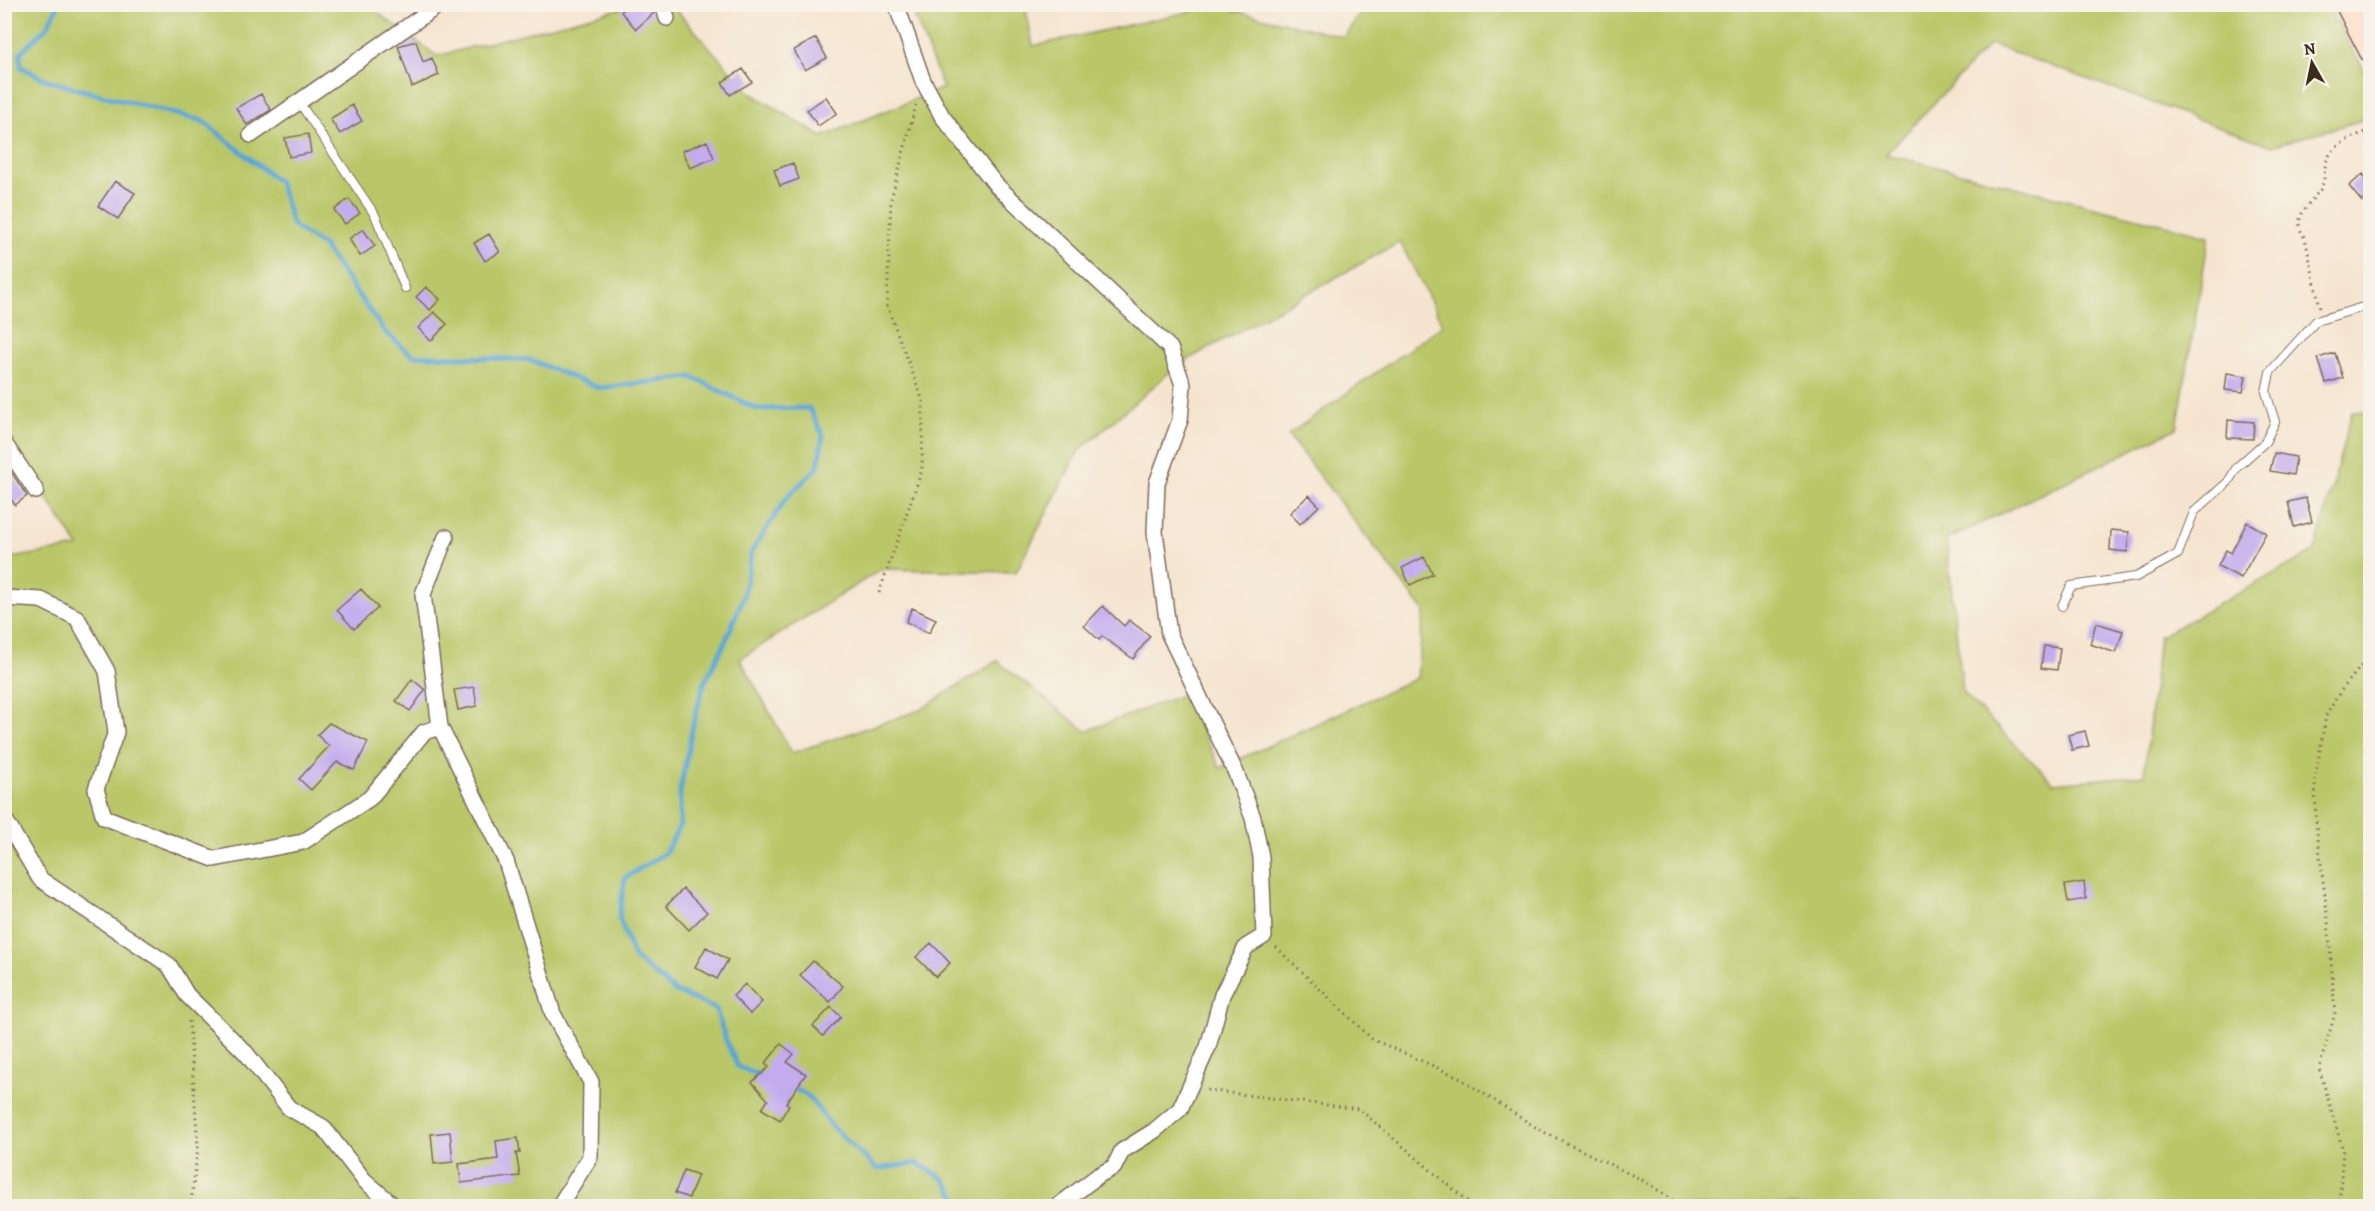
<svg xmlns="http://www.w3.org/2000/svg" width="2375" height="1211" font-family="Alegreya,serif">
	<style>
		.green { fill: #bac769; stroke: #7a7844; stroke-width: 1.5; fill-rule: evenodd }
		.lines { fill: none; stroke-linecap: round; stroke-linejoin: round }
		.stream { stroke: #58a5d1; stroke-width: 5 }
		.building { fill: #c3abee }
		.lane-casing { stroke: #7c6b5c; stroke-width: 10 }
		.street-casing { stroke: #7c6b5c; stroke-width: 18 }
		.secondary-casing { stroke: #7c6b5c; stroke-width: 24 }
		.path { stroke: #7c6b5c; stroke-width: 3; stroke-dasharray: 1.5 4.5; stroke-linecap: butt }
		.lane { stroke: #fff; stroke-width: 8 }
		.street { stroke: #fff; stroke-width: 15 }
		.secondary { stroke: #fde4d1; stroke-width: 21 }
	</style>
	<rect width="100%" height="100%" fill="#f7f3e8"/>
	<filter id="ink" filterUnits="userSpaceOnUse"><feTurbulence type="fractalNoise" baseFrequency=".0167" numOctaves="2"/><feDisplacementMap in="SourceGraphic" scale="12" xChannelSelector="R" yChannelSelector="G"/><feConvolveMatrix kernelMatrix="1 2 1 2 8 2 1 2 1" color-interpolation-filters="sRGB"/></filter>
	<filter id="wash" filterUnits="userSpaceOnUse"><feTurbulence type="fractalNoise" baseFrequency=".008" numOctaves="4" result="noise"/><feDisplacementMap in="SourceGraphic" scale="24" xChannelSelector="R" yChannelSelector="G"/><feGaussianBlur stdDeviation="1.35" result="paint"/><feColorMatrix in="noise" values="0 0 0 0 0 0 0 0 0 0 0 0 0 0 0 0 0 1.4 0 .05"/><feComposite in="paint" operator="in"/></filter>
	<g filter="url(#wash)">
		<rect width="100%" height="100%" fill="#f5e5d0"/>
		<path class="green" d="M910 4 1025 5 1033 46 1215 6 1344 37 1366 4 2327 5 2370 80V118L2272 146 1990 44 1886 154 2209 236 2177 428 1946 540 1963 693 2054 783 2144 775 2159 637 2315 551 2352 412H2370V1206H5V559L79 547 5 435V5H367L437 56 634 5H672L749 92 822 137 943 88ZM1400 242 1443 325 1288 435 1424 611 1417 678 1220 768 1185 694 1086 731 997 661 920 710 792 753 740 659 881 569 1016 572 1078 452 1178 365Z"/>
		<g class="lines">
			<path class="stream" d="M59 4 47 27 20 53 21 67 44 79 70 87 203 121 279 182 293 226 323 246 385 332 412 355 530 360 599 388 692 377 757 409 809 408 823 435 818 467 787 497 752 551 743 598 724 645 704 683 692 729 680 791V826L665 853 625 878 619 917 634 958 676 992 716 1009 726 1041 738 1067 765 1077
				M790 1086 808 1096 833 1128 877 1169 917 1163 944 1179 962 1206"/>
		</g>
		<g id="blocks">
			<path class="building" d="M629 4H654L655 12 636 29 621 12Z
				M816 38 827 58 805 70 794 50Z
				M416 41 423 62 432 58 439 75 412 87 398 46Z
				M743 69 752 82 730 95 722 82Z
				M261 94 271 110 247 125 236 108Z
				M826 97 837 113 818 126 807 110Z
				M352 105 362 121 340 134 330 119Z
				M308 134 311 153 289 157 285 138Z
				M707 141 714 158 690 168 682 151Z
				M793 163 799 179 780 186 774 170Z
				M2363 174 2370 184V195L2362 202 2349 186Z
				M115 181 135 193 118 219 98 206Z
				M349 199 360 213 345 224 334 210Z
				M363 229 375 246 360 256 349 239Z
				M489 234 500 252 485 261 474 243Z
				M426 287 440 299 430 310 416 297Z
				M434 312 447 324 431 341 418 328Z
				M2335 353 2343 378 2326 383 2318 358Z
				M2227 373 2246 376 2243 392 2225 390Z
				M2228 420 2254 422 2253 439 2227 438Z
				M2274 453 2296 457 2293 475 2270 471Z
				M4 461 27 496 15 505 4 489Z
				M1309 495 1319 506 1300 524 1290 513Z
				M2306 498 2312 522 2294 527 2288 502Z
				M2247 522 2266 533 2241 578 2218 566 2226 550 2231 553Z
				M2111 530 2129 532 2127 552 2110 550Z
				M1424 557 1433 574 1410 585 1402 568Z
				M361 589 378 608 354 629 337 610Z
				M1103 606 1124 626 1129 620 1150 636 1133 659 1102 636 1099 640 1084 626Z
				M912 608 936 619 929 633 906 622Z
				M2096 623 2123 631 2116 653 2090 644Z
				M2044 646 2060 648 2057 670 2041 668Z
				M412 679 425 690 410 711 396 701Z
				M474 687 477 706 458 710 454 690Z
				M329 723 368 742 354 770 337 762 311 790 299 779 329 746 317 735Z
				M2085 731 2089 746 2072 750 2068 735Z
				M2084 882 2086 899 2068 902 2065 885Z
				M683 889 707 912 689 930 666 906Z
				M931 943 950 963 936 977 916 957Z
				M706 947 728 960 717 979 695 967Z
				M813 961 843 986 830 1002 800 975Z
				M745 984 762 1002 750 1014 733 996Z
				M831 1007 841 1017 823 1036 813 1026Z
				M781 1044 794 1054 787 1062 806 1074 786 1103 789 1105 780 1120 762 1109 768 1100 752 1082 769 1067 765 1064Z
				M450 1132 453 1162 434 1164 431 1134Z
				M518 1138 520 1153H516L520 1176 461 1183 459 1164 498 1159 496 1141Z
				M684 1170 698 1175 689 1198 675 1193Z"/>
		</g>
	</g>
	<g filter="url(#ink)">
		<use href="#blocks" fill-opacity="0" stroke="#7c6b5c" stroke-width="1.5"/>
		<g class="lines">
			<g class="lane-casing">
				<path id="lane" d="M299 102 375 215 405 288
					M2062 606 2071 586 2136 577 2178 554 2194 512 2228 482 2237 467 2265 442 2275 422 2266 392 2270 372 2316 321 2370 305"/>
			</g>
			<g class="street-casing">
				<path id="street" d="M663 4 667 18
					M896 4 923 81 942 116 996 185 1170 348 1183 385 1180 420 1157 483 1155 532 1169 634 1236 773 1253 818 1261 857 1264 936 1246 947 1222 995 1208 1047 1180 1109 1154 1131 1122 1151 1114 1167 1099 1175 1058 1206
					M251 135 440 4
					M4 443 36 491
					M446 537 423 594 440 727 506 861 553 1014 591 1082 590 1157 559 1206
					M4 598 41 600 77 618 107 671 116 732 96 789 104 817 214 859 303 842 370 798 424 732 440 727
					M4 818 40 879 169 965 187 995 246 1053 289 1108 323 1127 364 1180 394 1206"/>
			</g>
			<g class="secondary-casing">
				<path id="secondary" d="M2346 4 2370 51"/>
			</g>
			<path class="path" d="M2320 307 2305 238C2290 218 2309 205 2320 190 2326 180 2323 173 2326 163 2331 145 2355 135 2370 131
				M879 593 922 470 923 401 887 306 891 199 916 105
				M1276 947 1372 1039 1456 1076 1540 1130 1644 1181 1682 1206
				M1207 1090 1359 1109 1473 1206
				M187 1206 191 1202 198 1147 189 1021
				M2339 1206 2343 1150 2319 1068 2335 1014 2328 921 2316 822 2315 778 2326 716 2340 692 2370 655"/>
			<use href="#lane" class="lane"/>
			<use href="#street" class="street"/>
			<use href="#secondary" class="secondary"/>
		</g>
	</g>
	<rect width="2375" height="1211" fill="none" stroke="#f7f3e8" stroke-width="24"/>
	<g transform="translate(2312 63) rotate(351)" stroke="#f7f3e8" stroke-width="4.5" paint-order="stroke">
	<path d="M0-4.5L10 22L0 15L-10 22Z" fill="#3b2a1e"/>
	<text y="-9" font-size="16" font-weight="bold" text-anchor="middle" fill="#3b2a1e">N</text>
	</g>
</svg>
